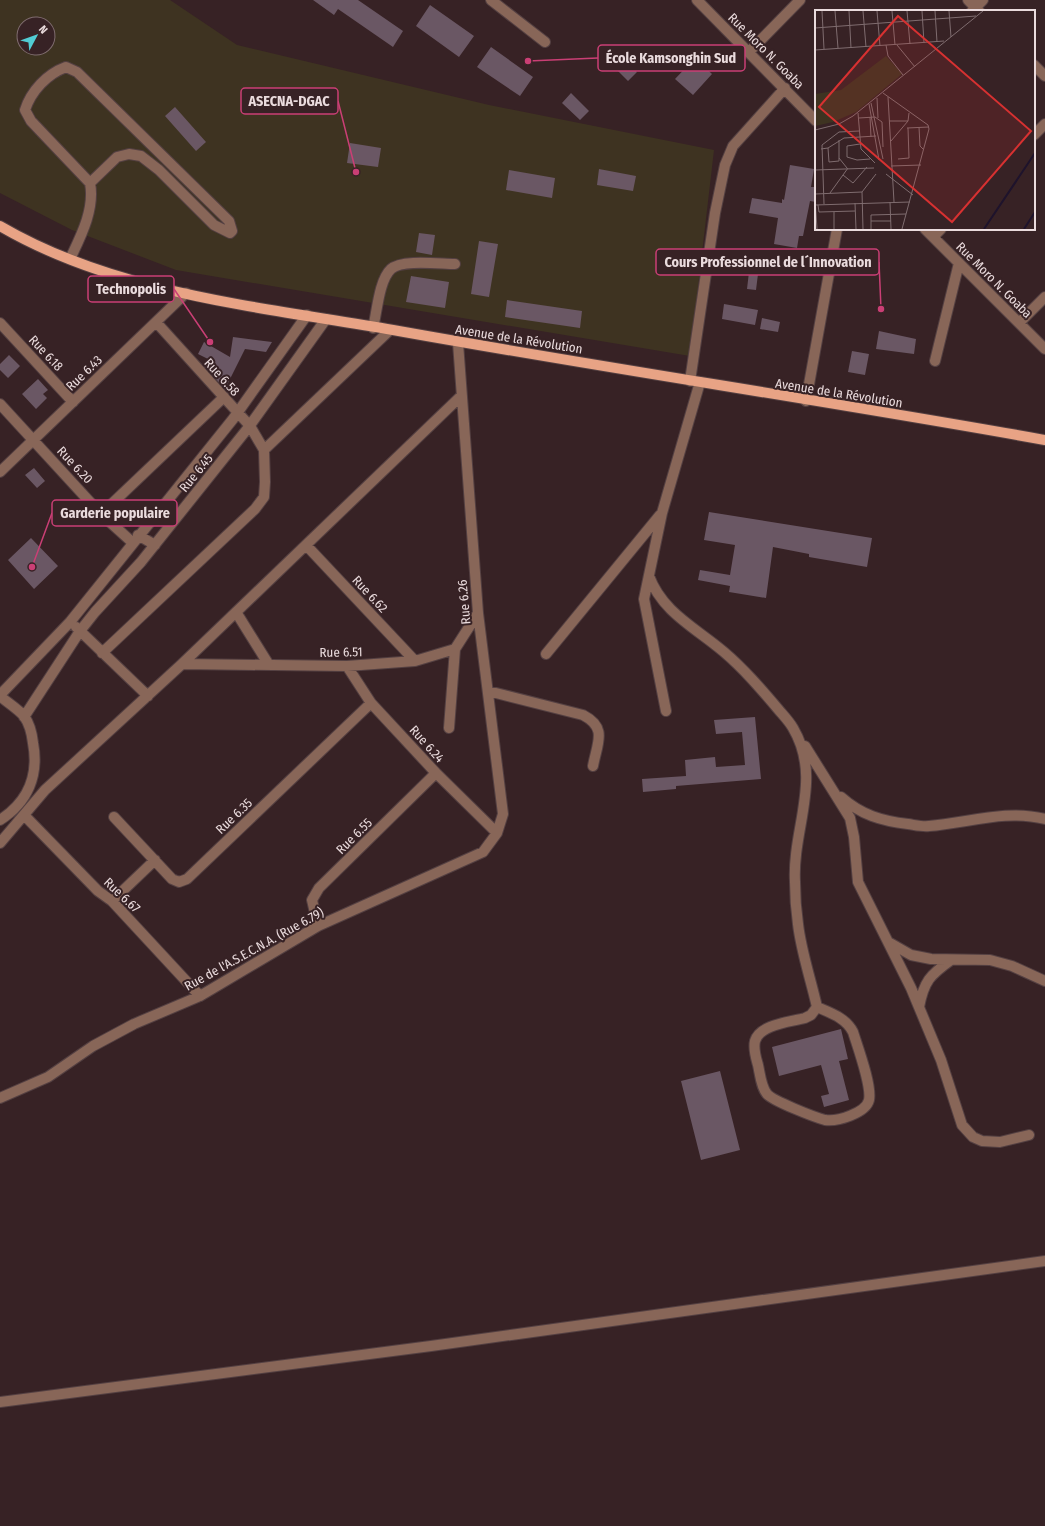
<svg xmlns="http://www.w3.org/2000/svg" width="1045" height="1526" font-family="'Fira Sans Condensed',sans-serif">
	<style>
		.green { fill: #3e3321; fill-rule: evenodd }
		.building { fill: #6a5764 }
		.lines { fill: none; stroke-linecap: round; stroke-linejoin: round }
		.minor-casing { stroke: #544042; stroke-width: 12 }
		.major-casing { stroke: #544042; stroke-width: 12 }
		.minor { stroke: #886658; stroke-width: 10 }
		.major { stroke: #e8a385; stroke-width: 10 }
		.labels { text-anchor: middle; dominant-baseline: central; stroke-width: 4; stroke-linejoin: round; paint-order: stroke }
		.street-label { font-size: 13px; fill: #eadbdd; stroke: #372225 }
		.inset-river { fill: none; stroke: #1e132c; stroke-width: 2 }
		.inset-road { fill: none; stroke: #7f6c6f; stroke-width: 1 }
		.view { fill: #d73131; fill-opacity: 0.15; stroke: #d73131; stroke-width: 2 }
		.inset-edge { fill: none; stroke: #eadbdd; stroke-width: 2 }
		.leader { fill: none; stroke: #ca3f75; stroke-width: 1.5 }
		.callout-dot { fill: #ca3f75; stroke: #372225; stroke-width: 1.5 }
		.callout { fill: #372225; stroke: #ca3f75; stroke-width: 1.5 }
		.callout-label { font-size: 14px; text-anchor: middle; font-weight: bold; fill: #eadbdd }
	</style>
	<rect width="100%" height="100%" fill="#372225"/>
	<path class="green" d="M0 0H170L237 45 489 105 714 150 690 356 176 270 72 230 0 193ZM24 24H48V48H24Z"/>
	<path class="building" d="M313 0H358L403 31 393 47 338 9 334 15Z
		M430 5 474 36 459 57 416 26Z
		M491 47 533 77 520 96 477 67Z
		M695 58 712 74 693 95 675 79Z
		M625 61 637 72 628 81 617 70Z
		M571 93 589 111 580 120 562 103Z
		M175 107 206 142 196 151 165 116Z
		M350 143 381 148 378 167 347 163Z
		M790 165 814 169 811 187H816V202L810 201 803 236H799L797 248 774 244 778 218 749 213 752 198 782 203V199L784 200Z
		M599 169 636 176 633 191 597 185Z
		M509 170 555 178 552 198 506 190Z
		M419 233 435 235 432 255 416 252Z
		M479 241 498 244 489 297 471 294Z
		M749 272 758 274 756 290 747 289Z
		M411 276 449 282 445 308 406 302Z
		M507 300 582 311 580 328 505 317Z
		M724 304 758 310 755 325 722 319Z
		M762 318 780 322 778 332 760 329Z
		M879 331 916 339 914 354 876 349Z
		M233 337 272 342 266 352 245 349 225 389 204 366 210 360 198 354 204 342 230 357Z
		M852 351 869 354 865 375 848 372Z
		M9 355 20 366 8 378 0 370V364Z
		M38 379 48 390 43 394 47 398 36 409 22 394Z
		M34 468 45 481 37 488 25 475Z
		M709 512 872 538 867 567 809 557V554L773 547 766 598 729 592 730 586 698 580 700 570 730 575 735 545 704 540Z
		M31 538 58 566 34 589 8 560Z
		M755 717 761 779 676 786V789L643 792 642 779 686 776 685 760 715 757 716 767 745 765 742 732 716 734 714 720Z
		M841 1029 848 1059 839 1061 849 1100 824 1107 821 1096 829 1094 821 1065 779 1076 772 1047Z
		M720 1071 740 1150 701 1160 681 1081Z"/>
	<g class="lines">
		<g class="minor-casing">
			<path id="minor" d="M491 0 545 42
				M697 0 816 121
				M968 0 979 11
				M972 11 983 0
				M749 52 800 0
				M1034 65 1045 76
				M1034 135 1045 124
				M925 229 1045 349
				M933 237 941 229
				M70 259C81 236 95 209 90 183L31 121 25 110C31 91 47 74 66 67L77 72 229 221 232 231 230 233 214 225 159 170 141 156 129 154 117 157 90 183
				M0 323 73 402
				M1019 323 1045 297
				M373 328C377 312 379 280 391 269 402 259 440 264 455 264
				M935 361 959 263
				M690 381 715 213 725 165 733 146 785 88
				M806 401 837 229
				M0 404 101 514 132 542
				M264 450 390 330
				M0 472 186 293
				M101 514 224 397
				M138 535 155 545
				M306 545 415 661
				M649 576C662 612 696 628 724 652 744 669 761 689 778 709 783 715 789 721 793 728 823 779 792 828 795 882 795 896 796 910 798 924 801 951 811 980 817 1007 831 1013 846 1018 853 1032 858 1048 872 1086 869 1100 866 1113 837 1122 825 1120 814 1117 773 1101 767 1094 761 1087 760 1074 758 1065 756 1058 753 1049 755 1041 760 1024 791 1022 805 1018L811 1015 817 1007
				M236 612 269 665
				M76 627 148 696
				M102 653 255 509 264 497 265 482 264 450 250 426 156 322
				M546 654 660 515
				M182 664 347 666 415 661 455 649 478 613
				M347 666 371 703 436 773 497 833
				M488 691 583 715C608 728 597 743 593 766
				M0 695 70 622 233 419 307 315
				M0 696C8 703 18 709 24 716 29 723 32 734 33 743 39 775 28 802 0 820
				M666 711 644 599 662 513 700 382
				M24 717 80 631 95 612 141 562 248 428 326 319
				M449 728 455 649
				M805 746 850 818 854 837 858 882 911 988 941 1060 962 1125 973 1137 982 1141 1000 1142 1029 1135
				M841 797C861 815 882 821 908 824 915 825 923 827 929 826 968 823 1006 809 1045 819
				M24 815 98 891 112 901 200 996
				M114 817 172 879 179 882 187 879 371 703
				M0 843 45 790 182 664 461 396
				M112 901 155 860
				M318 926 312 900 319 888 436 773
				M890 943 911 955 931 959 990 960 1012 966 1045 981
				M919 1007C924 981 930 975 951 960
				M0 1098 48 1077 93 1046 134 1024 200 996 318 926 483 852 497 833 503 814 478 613 458 343
				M0 1402 431 1346 1045 1261"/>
		</g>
		<g class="major-casing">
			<path id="major" d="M0 226C116 294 262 307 393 330 610 369 828 401 1045 440"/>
		</g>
		<use href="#minor" class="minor"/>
		<use href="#major" class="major"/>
	</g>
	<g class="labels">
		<g class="street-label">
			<text transform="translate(766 51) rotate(45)">Rue Moro N. Goaba</text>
			<text transform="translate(994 280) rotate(45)">Rue Moro N. Goaba</text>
			<text transform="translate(519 339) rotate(9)">Avenue de la Révolution</text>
			<text transform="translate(46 353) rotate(47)">Rue 6.18</text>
			<text transform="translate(84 373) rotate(-44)">Rue 6.43</text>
			<text transform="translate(222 377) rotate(48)">Rue 6.58</text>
			<text transform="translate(839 393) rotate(9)">Avenue de la Révolution</text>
			<text transform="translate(75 465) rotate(47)">Rue 6.20</text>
			<text transform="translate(196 473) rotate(-51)">Rue 6.45</text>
			<text transform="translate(370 594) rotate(47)">Rue 6.62</text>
			<text transform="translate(464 602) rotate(-95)">Rue 6.26</text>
			<text transform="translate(341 652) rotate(-1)">Rue 6.51</text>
			<text transform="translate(427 744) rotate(48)">Rue 6.24</text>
			<text transform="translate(234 816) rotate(-44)">Rue 6.35</text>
			<text transform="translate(354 836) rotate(-45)">Rue 6.55</text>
			<text transform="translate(122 895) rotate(43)">Rue 6.67</text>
			<text transform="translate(254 949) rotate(-29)">Rue de l'A.S.E.C.N.A. (Rue 6.79)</text>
		</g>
	</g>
	<g transform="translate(815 10)">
		<rect width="220" height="220" fill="#372225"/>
		<path d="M71 46 87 64 41 102 18 112 0 116V84L26 80Z" fill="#3e3321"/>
		<path class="inset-river" d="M169 219 220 143M209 219 220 202"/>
		<path class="inset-road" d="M7 1 9 39M20 1 23 38M34 1 36 38M48 1 51 37M62 1 65 36M77 1 80 35M92 1 95 34M107 1 109 33M120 1 122 32M134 1 136 27M0 18 161 6M71 35 73 46 88 65M82 35 100 57M0 40 129 31M68 83 113 115 114 119 87 219M73 87 79 192M62 88 63 108M56 93 68 149M54 94 64 150M43 103 46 139 60 153M55 107 56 127M44 108 60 107 67 112 68 137M74 111H93M104 117 105 136 108 139M92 118 114 117M0 120 24 114 38 106 168 1M76 131 93 111 94 103M45 134 32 136V147L42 150 55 149M13 138 14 152 24 151V130M6 139 13 138 29 128 61 126M24 148 32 158M83 149 94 148 93 118M76 156 106 155M0 160 59 158M71 164 98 185M28 165 38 173 52 157M47 182 48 219M47 182 61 164M15 183 33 158M0 184 47 182M0 188 2 219M75 192 76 219M40 193 41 219M9 194 7 135 24 122 44 121M0 195 95 192M3 195 4 202 40 201M56 211H76M19 219V202M56 219V205L91 204"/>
		<path class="view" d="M83 6 216 121 137 212 4 97Z"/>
		<rect width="220" height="220" class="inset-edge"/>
	</g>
	<path class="leader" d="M528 61L598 58M356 172L338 101M881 309L879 262M210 342L174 289M32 567L52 513"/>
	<g class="callout-dot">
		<circle cx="528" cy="61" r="4"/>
		<circle cx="356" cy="172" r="4"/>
		<circle cx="881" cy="309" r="4"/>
		<circle cx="210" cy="342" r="4"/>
		<circle cx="32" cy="567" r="4"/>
	</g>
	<g class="callout">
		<rect x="598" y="45" width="147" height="26" rx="4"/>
		<rect x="241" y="88" width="97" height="26" rx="4"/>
		<rect x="656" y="249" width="223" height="26" rx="4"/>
		<rect x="88" y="276" width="86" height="26" rx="4"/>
		<rect x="52" y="500" width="125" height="26" rx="4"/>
	</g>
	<g class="callout-label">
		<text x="671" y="63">École Kamsonghin Sud</text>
		<text x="289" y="106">ASECNA-DGAC</text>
		<text x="768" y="267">Cours Professionnel de l´Innovation</text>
		<text x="131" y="294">Technopolis</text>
		<text x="115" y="518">Garderie populaire</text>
	</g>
	<g transform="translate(36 36) rotate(49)"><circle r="19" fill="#372225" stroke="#7f6c6f"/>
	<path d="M0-3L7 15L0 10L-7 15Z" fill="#51ccd4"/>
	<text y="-6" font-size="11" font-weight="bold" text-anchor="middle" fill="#eadbdd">N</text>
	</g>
</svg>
